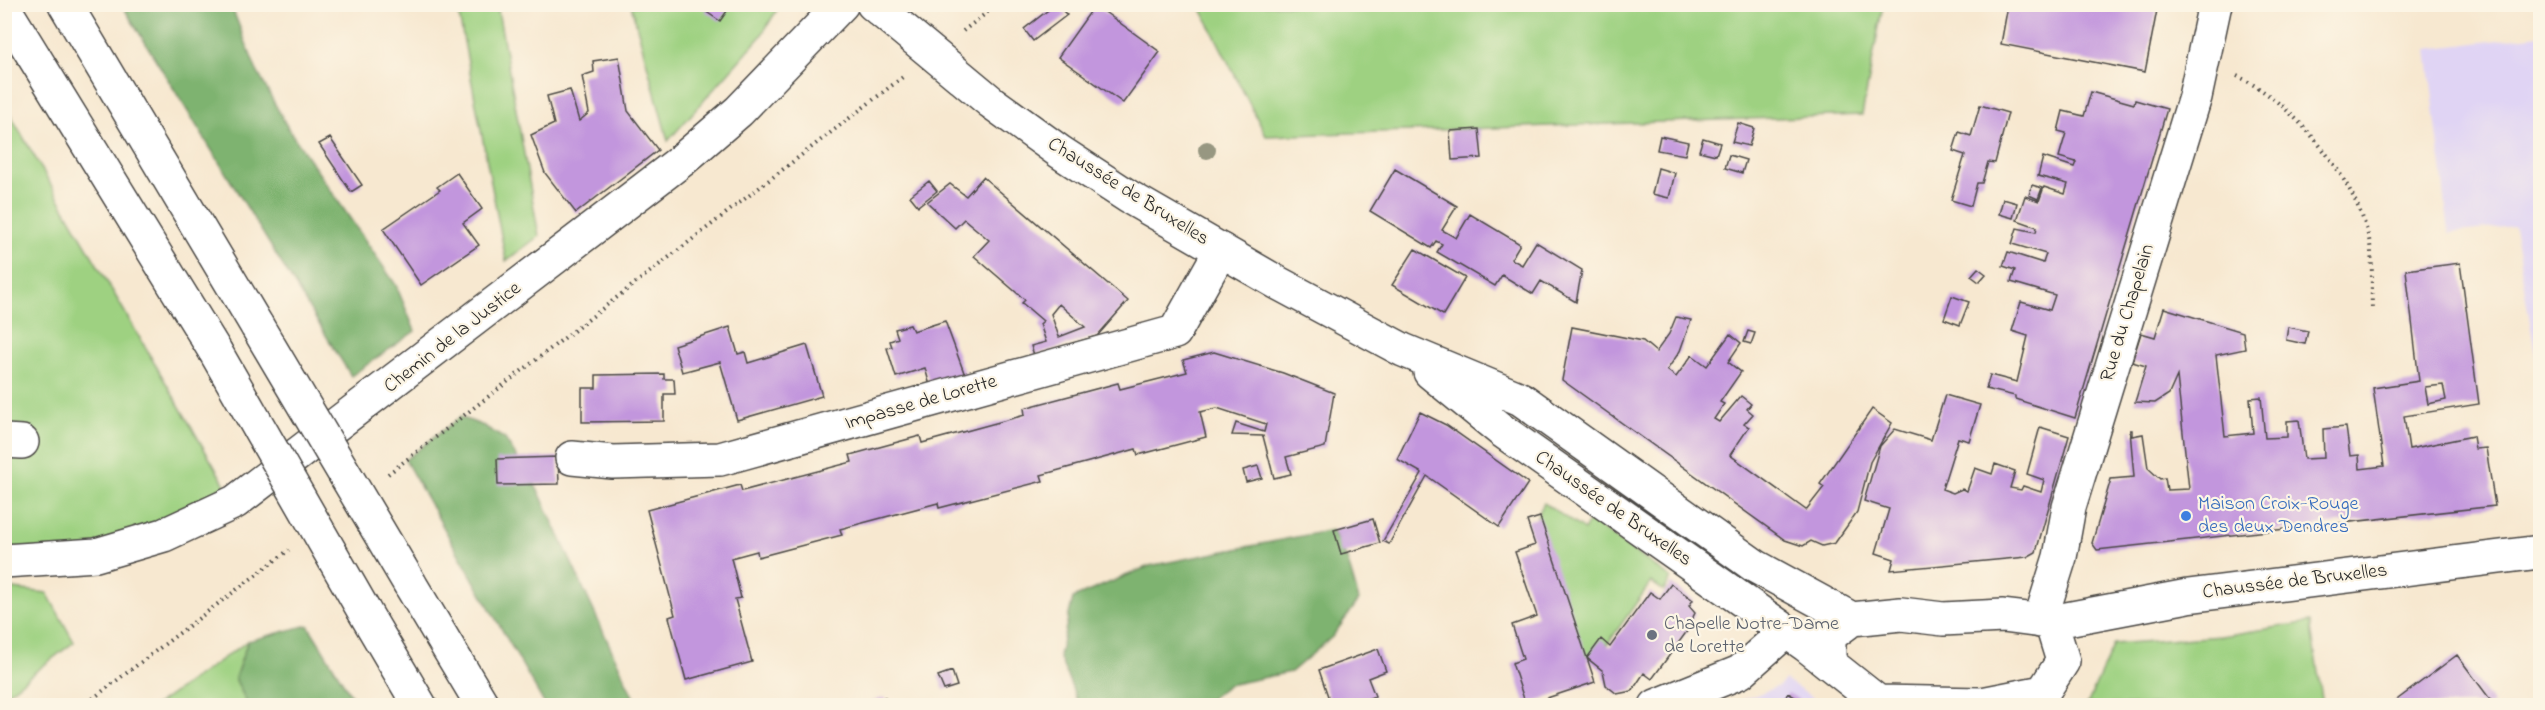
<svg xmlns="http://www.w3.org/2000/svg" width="2545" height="710" font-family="'Indie Flower',sans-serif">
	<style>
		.built { fill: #e0d4f4 }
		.green { fill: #9ed181; stroke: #647e56; stroke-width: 1.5 }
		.forest { fill: #7eb36f; stroke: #546f4d; stroke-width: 1.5 }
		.building { fill: #c296dd; fill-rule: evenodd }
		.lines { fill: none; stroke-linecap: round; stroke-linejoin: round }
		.minor-casing { stroke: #4a4744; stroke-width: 36 }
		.tertiary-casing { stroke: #4a4744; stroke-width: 36 }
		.trunk-casing { stroke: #4a4744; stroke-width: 36 }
		.path { stroke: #4a4744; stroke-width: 4; stroke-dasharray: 1.5 4.5; stroke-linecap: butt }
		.minor { stroke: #fff; stroke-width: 33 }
		.tertiary { stroke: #fff; stroke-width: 33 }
		.trunk { stroke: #fff; stroke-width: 33 }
		.trunk-bridge-casing { stroke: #4a4744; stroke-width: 36; stroke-linecap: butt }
		.trunk-bridge { stroke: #fff; stroke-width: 33 }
		.tree { fill: #979781 }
		.shop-dot { fill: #3f7fe0; stroke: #fcf5e5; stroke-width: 2 }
		.worship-dot { fill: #6b7280; stroke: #fcf5e5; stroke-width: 2 }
		.labels { text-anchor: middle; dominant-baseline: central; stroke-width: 4.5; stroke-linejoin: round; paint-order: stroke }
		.street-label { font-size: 20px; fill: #2b2b2b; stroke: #fcf5e5 }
		.shop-label { font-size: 20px; fill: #366cbe; stroke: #fcf5e5; text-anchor: start }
		.worship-label { font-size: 20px; fill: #5b616d; stroke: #fcf5e5; text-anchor: start }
	</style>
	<rect width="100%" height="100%" fill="#fcf5e5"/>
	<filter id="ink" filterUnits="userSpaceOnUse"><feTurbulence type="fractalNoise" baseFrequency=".0167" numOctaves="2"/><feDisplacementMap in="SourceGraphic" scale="12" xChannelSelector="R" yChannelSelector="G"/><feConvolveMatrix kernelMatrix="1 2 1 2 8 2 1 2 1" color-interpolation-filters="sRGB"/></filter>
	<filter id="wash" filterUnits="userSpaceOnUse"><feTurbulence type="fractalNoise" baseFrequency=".008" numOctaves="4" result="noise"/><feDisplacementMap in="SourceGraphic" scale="24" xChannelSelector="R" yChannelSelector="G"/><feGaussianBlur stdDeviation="1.35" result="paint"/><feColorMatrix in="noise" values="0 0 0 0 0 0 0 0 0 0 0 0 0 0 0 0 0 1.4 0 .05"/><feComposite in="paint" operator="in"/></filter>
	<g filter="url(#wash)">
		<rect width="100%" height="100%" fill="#f7e8d0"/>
		<path class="built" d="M2540 35V359H2536L2514 226 2449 233 2427 49Z
			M1785 680 1824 705 1727 706 1779 686Z"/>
		<path class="green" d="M457 5H497L539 236 506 261Z
			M631 5H780L761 36 668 141Z
			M1199 5H1883L1862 115 1266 136Z
			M4 104 235 502 164 535 5 561Z
			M1544 503 1584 530 1590 520 1671 578 1664 591 1651 582 1604 649 1603 660 1582 654 1537 516Z
			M5 588 47 593 74 642 5 695Z
			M2310 622 2323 705H2087L2114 644 2221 636Z
			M248 641 235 678 248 705 155 706Z"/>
		<path class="forest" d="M122 5H231L256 69 289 130 396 285 415 331 351 376Z
			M460 417 484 426 505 439 539 492 637 705H545L405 460Z
			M1332 530 1347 559 1359 600 1332 637 1291 672 1228 685 1202 705H1079L1059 656 1073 598 1149 566Z
			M308 625 357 705H248L235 678 248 641Z"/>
		<g id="blocks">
			<path class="building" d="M710 4H732L720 21 705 11Z
				M1056 4 1067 15 1033 41 1024 29Z
				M1095 5 1160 52 1123 103 1058 57Z
				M2008 5H2158L2145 72 2001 44Z
				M619 57 628 111 658 150 576 213 545 173 531 135 554 124 547 96 570 90 579 121 589 113 582 76 594 72 593 61Z
				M2091 92 2134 104 2135 100 2167 109 2075 418 2015 399V396L1986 389 1990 375 2017 382 2028 336 2012 331 2021 302 2050 310 2055 295 2011 282 2015 270 2003 266 2008 252 2043 263 2046 254 2012 244 2017 228 2036 232 2037 227 2017 220 2025 196 2039 201 2044 187 2065 194 2068 184 2038 176 2043 157 2074 167 2076 162 2059 157 2066 133 2058 131 2063 111 2084 116Z
				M1980 105 2008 113 1995 163 1988 162 1982 183H1977L1971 206 1951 200 1965 155 1953 151 1959 132 1971 136Z
				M1738 123 1754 128 1749 146 1732 142Z
				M1479 129 1482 158 1452 160 1450 131Z
				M1660 136 1688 142 1685 155 1657 150Z
				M330 138 362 185 351 192 319 144Z
				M1703 138 1720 143 1716 155 1699 151Z
				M1729 155 1746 160 1742 173 1725 168Z
				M1658 168 1675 173 1669 198 1652 194Z
				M1395 169 1457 206 1442 230 1456 238 1470 214 1520 244 1511 259 1522 265 1536 242 1582 270 1576 302 1541 281 1533 294 1502 275 1495 286 1437 252 1442 244 1436 241 1431 248 1370 211Z
				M457 173 482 209 463 223 479 245 421 285 383 229 440 190 437 187Z
				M983 177 1128 301 1097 336 1034 355 1031 346 1046 342 1040 324 1043 321 1022 303 1025 300 974 256 989 240 964 219 955 228 927 202 950 184 966 196ZM1059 304 1085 327 1059 337 1051 314Z
				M929 181 937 191 918 206 910 196Z
				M2032 185 2042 188 2038 199 2029 195Z
				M2003 199 2017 203 2013 218 1999 214Z
				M1415 249 1465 278 1443 315 1392 285Z
				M2460 263 2479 404 2404 416 2409 449 2473 436 2475 449 2486 448 2495 506 2097 550 2092 543 2111 479 2134 477 2130 430H2132V436L2143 434 2148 468 2160 479 2165 478 2167 490 2189 489 2177 376 2169 394 2155 403 2135 402 2146 366 2132 362 2141 333 2155 337 2164 308 2243 332 2245 349 2216 355 2225 436 2253 433 2250 398 2261 397 2265 438 2287 437V421L2299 420 2304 459 2324 458 2323 429 2346 427 2350 456 2359 455 2360 469 2384 466 2373 388 2419 381 2406 270ZM2443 385 2446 400 2428 404 2425 387Z
				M1978 268 1986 274 1979 282 1971 276Z
				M1952 296 1969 302 1960 325 1944 319Z
				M1676 317 1691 320 1680 351 1667 370 1676 377 1692 355 1707 366 1730 334 1741 343 1728 362 1741 372 1720 402 1724 404 1714 419 1719 422 1741 396 1751 404 1747 409 1753 414 1744 424 1749 427 1730 455 1806 510 1824 487 1820 484 1872 409 1892 423 1870 462 1857 512 1835 543 1822 546 1811 541 1803 546 1785 540 1562 380 1572 327 1643 341 1656 352 1669 334Z
				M945 321 966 378 931 389 925 368 896 377 887 348 892 347 890 341 898 338 895 329 910 325 913 331Z
				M730 327 738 354 745 352 748 363 807 345 822 396 737 420 720 362 682 372 674 345Z
				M2288 327 2308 331 2305 344 2286 340Z
				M1748 331 1755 333 1751 344 1744 342Z
				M1214 352 1283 373 1334 393 1325 447 1286 457 1291 474 1274 478 1263 436 1232 435 1236 423 1264 432 1266 424 1217 408 1200 412 1206 437 1138 455 1136 449 1041 475 1043 481 939 508 938 503 840 529 842 535 758 557 757 551 731 558 741 598 735 599 752 662 686 680 669 617 675 615 647 510 740 485 742 491 852 462 850 455 920 436 922 443 1025 415 1024 408 1118 383 1120 389 1187 372 1183 360Z
				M664 374V379H674L675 394H664V421L582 422V388H596V375Z
				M1945 395 1980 405 1969 441 1958 438 1942 489 1953 493 1962 489 1967 491 1975 468 1992 474 1995 464 2015 471 2010 488 2021 490 2023 486 2041 492 2044 480 2027 474 2040 427 2069 436 2036 552 2027 557 1891 570 1894 559 1876 553 1889 509 1864 501 1880 446 1895 429 1931 440Z
				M1420 412 1446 425 1528 483 1499 527 1427 476 1389 544 1383 541 1422 473 1397 459Z
				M558 457 559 484 498 485 497 459Z
				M1258 466 1262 478 1246 482 1243 470Z
				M1540 517 1595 682 1526 705 1512 663 1523 659 1512 625 1537 616 1515 552 1535 545 1527 521Z
				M1373 519 1380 543 1341 554 1334 530Z
				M1671 584 1693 600 1689 606 1695 613 1691 621 1693 623 1652 679 1644 673 1632 691 1617 694 1606 685 1603 671 1587 658 1601 639 1610 647 1650 592 1660 599Z
				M1378 649 1386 671 1368 678 1375 696 1359 702 1361 705H1331L1319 670Z
				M2457 655 2493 703 2490 705H2390Z
				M952 671 957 686 944 690 938 676Z
				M1788 693 1808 705H1780Z
				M885 697 887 705H871L870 702Z"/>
		</g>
	</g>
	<g filter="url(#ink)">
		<use href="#blocks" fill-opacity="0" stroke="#4a4744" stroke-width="1.5"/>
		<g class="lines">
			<g class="minor-casing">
				<path id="minor" d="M4 441 22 442
					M572 458 613 462 720 459 1175 332 1221 250
					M4 561 96 555 164 535 235 502 681 161 739 111 842 4
					M2040 621 2060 557 2069 507 2195 97 2215 4"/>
			</g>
			<g class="tertiary-casing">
				<path id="tertiary" d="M873 4 991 102 1060 152 1129 197 1278 283 1403 350 1521 399 1755 566 1852 619
					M1430 372 1501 430 1806 645 1883 706
					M1829 662V636L1852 619 1901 614 1943 619 2003 616 2051 622 2188 596 2540 552
					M1879 702 1982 704 2043 692 2063 661 2051 622
					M1656 706 1740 672 1786 631"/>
			</g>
			<g class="trunk-casing">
				<path id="trunk" d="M65 4 257 326
					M4 8 215 351
					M410 584 483 706
					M364 611 420 706"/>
			</g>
			<path class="path" d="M963 31 998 4
				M2237 76C2292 101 2354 177 2368 235 2374 257 2371 285 2372 308
				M388 474 904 76
				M83 706 289 550"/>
			<use href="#minor" class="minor"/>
			<use href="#tertiary" class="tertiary"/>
			<use href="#trunk" class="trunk"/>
			<g class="trunk-bridge-casing">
				<path id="trunk-bridge" d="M257 326 410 584
					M215 351 364 611"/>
			</g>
			<use href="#trunk-bridge" class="trunk-bridge"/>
		</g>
		<circle class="tree" cx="1207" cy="150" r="9"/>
	</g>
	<circle class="shop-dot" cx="2186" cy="516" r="6"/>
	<circle class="worship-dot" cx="1652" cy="635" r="6"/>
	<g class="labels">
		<g class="street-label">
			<text transform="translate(1128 192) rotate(32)">Chaussée de Bruxelles</text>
			<text transform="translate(2128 313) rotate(-73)">Rue du Chapelain</text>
			<text transform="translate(453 338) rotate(-38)">Chemin de la Justice</text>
			<text transform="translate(921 403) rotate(-16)">Impasse de Lorette</text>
			<text transform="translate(1613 509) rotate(35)">Chaussée de Bruxelles</text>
			<text transform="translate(2295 582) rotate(-7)">Chaussée de Bruxelles</text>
		</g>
		<g class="shop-label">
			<text x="2198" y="504">Maison Croix-Rouge<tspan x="2198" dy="23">des deux Dendres</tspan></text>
		</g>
		<g class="worship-label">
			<text x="1664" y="624">Chapelle Notre-Dame<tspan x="1664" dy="23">de Lorette</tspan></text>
		</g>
	</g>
	<rect width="2545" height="710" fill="none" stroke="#fcf5e5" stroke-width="24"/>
</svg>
